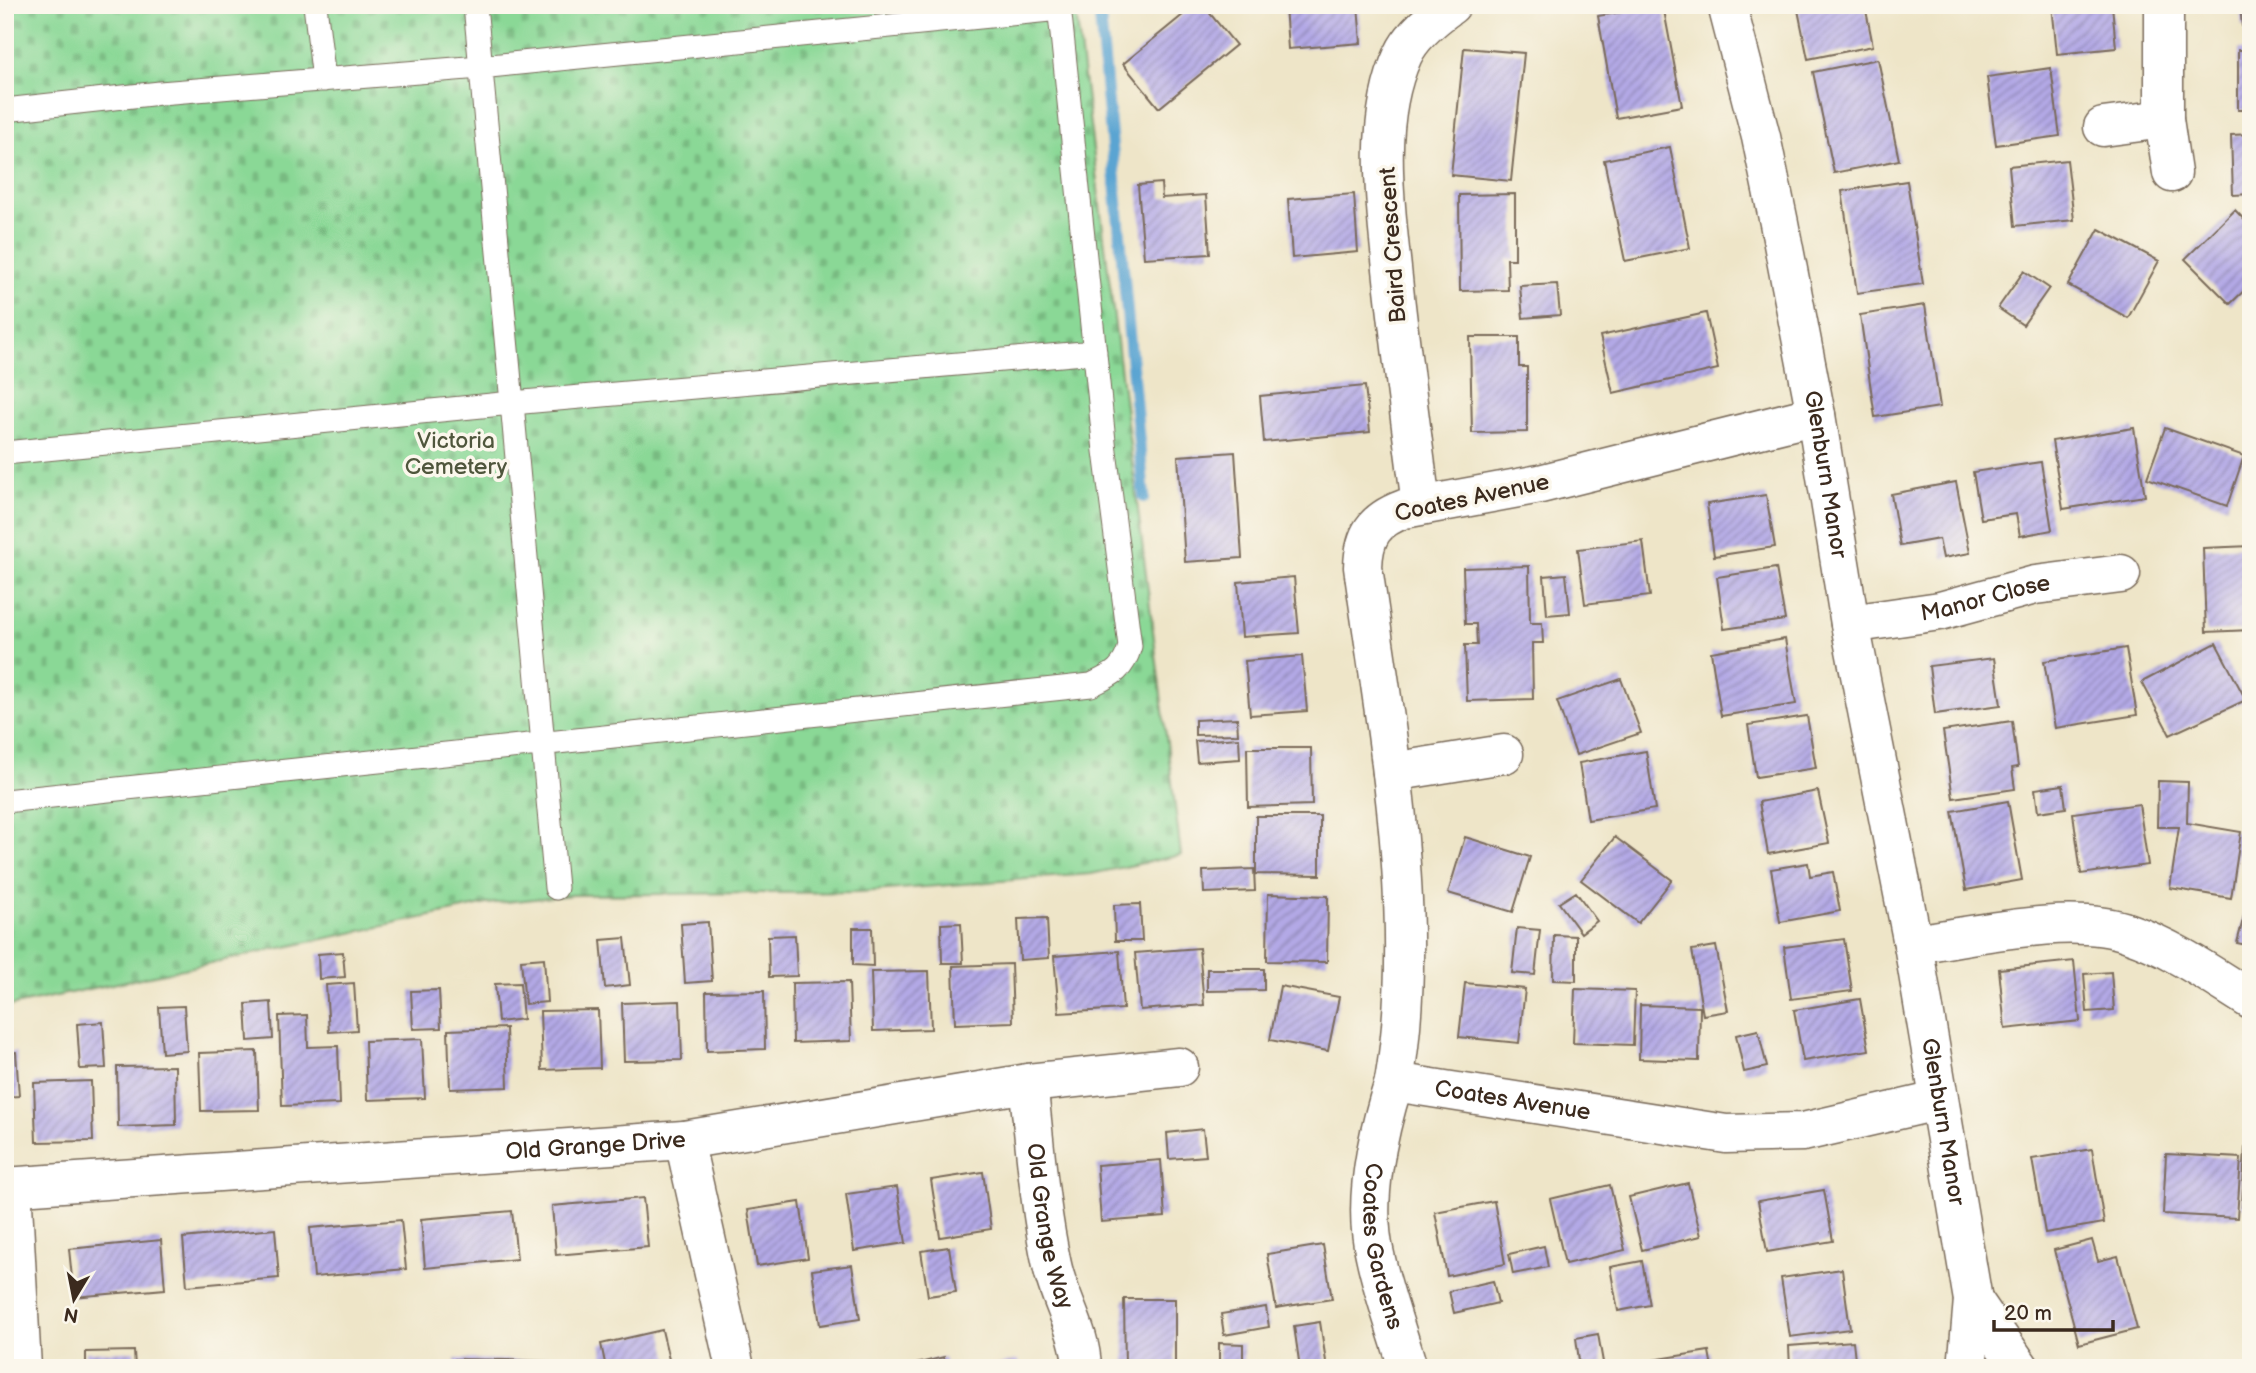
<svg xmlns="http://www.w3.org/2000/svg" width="2256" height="1373" font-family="'Balsamiq Sans',sans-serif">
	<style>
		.cemetery { fill: url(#cemetery-stones); stroke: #62815a; stroke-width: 2 }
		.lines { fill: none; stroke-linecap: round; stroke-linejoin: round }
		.stream { stroke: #5aa4d2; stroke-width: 12 }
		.building { fill: url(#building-hatch) }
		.lane-casing { stroke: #7a6b5a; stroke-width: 25 }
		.street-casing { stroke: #7a6b5a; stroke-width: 41 }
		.lane { stroke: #fff; stroke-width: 23 }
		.street { stroke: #fff; stroke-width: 38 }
		.labels { text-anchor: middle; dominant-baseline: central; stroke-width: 7; stroke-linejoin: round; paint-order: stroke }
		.street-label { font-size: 23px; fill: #3b2a1e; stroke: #fbf7ec }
		.park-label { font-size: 23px; fill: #4f563c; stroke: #fbf7ec }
	</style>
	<defs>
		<pattern id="cemetery-stones" width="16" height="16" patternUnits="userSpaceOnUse" patternTransform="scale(1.75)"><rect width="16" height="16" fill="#8ad896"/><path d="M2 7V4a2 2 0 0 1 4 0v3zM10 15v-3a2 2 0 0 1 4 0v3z" fill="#78ba81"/></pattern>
		<pattern id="building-hatch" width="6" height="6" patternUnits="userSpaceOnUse" patternTransform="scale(1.75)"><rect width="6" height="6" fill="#b3a9e6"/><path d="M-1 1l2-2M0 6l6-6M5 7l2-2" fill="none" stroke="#938aba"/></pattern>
	</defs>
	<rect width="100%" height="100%" fill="#fbf7ec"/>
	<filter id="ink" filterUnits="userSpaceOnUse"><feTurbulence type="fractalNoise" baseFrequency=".0143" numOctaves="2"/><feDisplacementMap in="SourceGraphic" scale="14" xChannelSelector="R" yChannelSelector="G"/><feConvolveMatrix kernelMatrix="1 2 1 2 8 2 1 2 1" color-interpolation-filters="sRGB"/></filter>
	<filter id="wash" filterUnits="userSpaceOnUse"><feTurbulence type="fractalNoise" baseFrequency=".00686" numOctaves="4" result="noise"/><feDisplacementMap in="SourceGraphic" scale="28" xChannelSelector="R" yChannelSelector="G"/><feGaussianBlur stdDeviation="1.57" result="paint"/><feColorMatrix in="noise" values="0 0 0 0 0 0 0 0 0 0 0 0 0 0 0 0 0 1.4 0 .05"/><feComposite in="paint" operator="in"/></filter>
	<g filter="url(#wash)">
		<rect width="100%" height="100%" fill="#eee5c8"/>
		<path class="cemetery" d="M5 5H1075L1181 855 1091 874 860 892 572 895 487 904 5 1007Z"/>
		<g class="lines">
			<path class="stream" d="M1099 5 1144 497"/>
		</g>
		<g id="blocks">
			<path class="building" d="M1195 5H1203L1236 45 1159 108 1123 64Z
				M1285 5H1358L1361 43 1288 49Z
				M1663 5 1682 106 1616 118 1598 16Z
				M1797 5H1865L1873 46 1808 59Z
				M2052 5H2112L2116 48 2057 54Z
				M2240 5H2251V26H2242Z
				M1464 48 1524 53 1511 181 1451 175Z
				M2238 50H2251V110H2238Z
				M1878 59 1899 160 1834 173 1813 72Z
				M2051 68 2060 136 1996 145 1987 77Z
				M2251 134V194L2233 195 2231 135Z
				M1670 147 1690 248 1625 261 1604 160Z
				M2067 160 2074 220 2015 226 2009 166Z
				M1907 181 1923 284 1857 293 1842 191Z
				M1161 183 1162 198 1206 195 1210 254 1144 258 1138 185Z
				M1354 194 1358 252 1292 258 1288 199Z
				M1515 194V259H1507L1508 290 1460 291 1459 195Z
				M2235 210 2251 227V284L2230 304 2185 259Z
				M2099 229 2159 261 2128 318 2068 285Z
				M2024 271 2049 288 2023 325 1998 308Z
				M1557 284 1560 315 1523 318 1520 286Z
				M1925 305 1940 407 1875 417 1860 315Z
				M1706 313 1718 369 1613 393 1600 336Z
				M1470 337H1519V367H1527V432L1472 433Z
				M1365 386 1370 432 1264 442 1260 396Z
				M2134 428 2145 496 2063 509 2052 441Z
				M2165 428 2244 456 2227 506 2147 478Z
				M1235 452 1242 558 1185 562 1178 456Z
				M2041 462 2052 530 2020 536 2016 514 1981 519 1973 472Z
				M1956 482 1970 553 1943 558 1939 539 1900 546 1891 494Z
				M1766 495 1775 547 1714 556 1707 504Z
				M1643 541 1650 596 1585 604 1578 549Z
				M2251 546V630L2206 632 2203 548Z
				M1529 566 1530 623H1542L1543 643H1532L1533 699 1467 701 1465 645H1477L1476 624H1465L1463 568Z
				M1776 568 1785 620 1724 629 1717 577Z
				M1566 574 1570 613 1547 615 1544 576Z
				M1294 577 1299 633 1242 637 1238 582Z
				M1785 639 1796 704 1721 716 1711 652Z
				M2216 643 2246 700 2170 735 2142 682Z
				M2126 648 2137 715 2055 728 2044 661Z
				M1302 656 1307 711 1250 715 1245 661Z
				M1994 658 2001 705 1935 714 1929 666Z
				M1621 679 1641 733 1576 755 1557 701Z
				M1807 716 1816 768 1756 777 1748 725Z
				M1237 718 1238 734 1195 735V720Z
				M2012 721 2018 767 2012 768 2015 789 1953 798 1943 731Z
				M1239 738 1240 759 1197 762 1195 741Z
				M1247 748H1311L1312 805 1248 807Z
				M1646 751 1655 809 1588 820 1579 763Z
				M2158 781 2188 782 2187 823 2241 832 2231 898 2170 888 2179 827H2157Z
				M2063 785 2066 808 2038 812 2035 789Z
				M1818 791 1829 843 1768 854 1759 802Z
				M2008 801 2022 880 1966 890 1952 811Z
				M2139 804 2148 865 2081 874 2073 813Z
				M1256 816H1320V875L1256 874Z
				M1465 837 1530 857 1513 912 1448 893Z
				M1615 837 1672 880 1638 923 1581 880Z
				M1808 863 1810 876 1833 872 1840 911 1780 922 1771 869Z
				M1254 869 1255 891 1204 893 1203 871Z
				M1576 892 1597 921 1581 933 1559 903Z
				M2250 892 2251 893V946L2237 943Z
				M1268 894 1328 896 1327 962 1267 961Z
				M1140 904 1142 941H1115L1114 905Z
				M1047 918 1049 958 1020 960 1018 919Z
				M708 922 712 981 685 983 681 924Z
				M961 923 963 963H942L941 924Z
				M853 928H872L873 966 853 965Z
				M1517 928 1540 930 1535 975 1512 973Z
				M795 935 797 976 769 977 768 936Z
				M1554 935 1576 936V981L1553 980Z
				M625 938 630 985 605 988 601 940Z
				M1844 939 1852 991 1791 999 1784 947Z
				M1716 946 1728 1011 1703 1015 1692 950Z
				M1199 948 1204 1005 1140 1010 1135 953Z
				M1119 951 1123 1009 1059 1013 1054 956Z
				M343 952 345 977 319 979 318 954Z
				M544 958 547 1002 525 1004 521 960Z
				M2074 961 2080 1021 2005 1029 1999 969Z
				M1011 964 1013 1022 955 1024 953 966Z
				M1207 969H1264V990L1207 991Z
				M929 971 931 1029 873 1031 871 972Z
				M2111 972 2114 1010 2087 1012 2084 974Z
				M849 982 851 1041 793 1043 792 983Z
				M354 983 357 1030 329 1032 326 985Z
				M520 983 523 1019 498 1022 495 984Z
				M1465 983 1525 989 1519 1043 1459 1037Z
				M1280 986 1339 997 1328 1051 1270 1040Z
				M1575 989 1635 991 1633 1045 1573 1043Z
				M439 990 441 1028 413 1029 411 991Z
				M764 991 765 1049 707 1051 706 992Z
				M1860 999 1869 1050 1803 1061 1794 1010Z
				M680 1001 682 1060 624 1061 622 1003Z
				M271 1002 273 1039 248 1041 246 1004Z
				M1640 1005 1700 1007 1699 1061 1639 1059Z
				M184 1006 187 1051 162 1053 159 1007Z
				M598 1010 600 1068 542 1070 540 1011Z
				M307 1015 308 1047 338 1046 340 1104 282 1106 279 1016Z
				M103 1022 106 1068 80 1069 77 1024Z
				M506 1028 508 1087 450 1089 448 1030Z
				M1758 1030 1767 1067 1744 1072 1736 1035Z
				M422 1039 425 1098 367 1100 365 1041Z
				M257 1051 259 1110 201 1111 199 1053Z
				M16 1052 19 1096 5 1097V1053Z
				M175 1066 176 1125 118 1127 117 1067Z
				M91 1081 93 1141 36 1142 34 1083Z
				M1203 1129 1206 1156 1169 1159 1167 1133Z
				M2245 1147H2251V1208L2242 1207Z
				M2092 1149 2104 1223 2045 1233 2032 1159Z
				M2166 1154 2241 1158 2237 1218 2163 1214Z
				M1161 1160 1165 1217 1101 1222 1097 1165Z
				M983 1172 991 1229 940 1237 931 1180Z
				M1688 1183 1701 1236 1642 1250 1629 1197Z
				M1610 1185 1625 1250 1565 1264 1550 1199Z
				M897 1187 906 1243 854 1251 846 1194Z
				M1824 1190 1833 1241 1767 1252 1758 1201Z
				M643 1198 648 1247 556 1255 552 1206Z
				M1494 1201 1505 1264 1447 1276 1435 1212Z
				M800 1202 808 1258 757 1266 748 1210Z
				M512 1211 517 1259 425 1268 421 1219Z
				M401 1220 406 1269 314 1277 310 1228Z
				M275 1229 279 1278 187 1286 183 1238Z
				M161 1240 165 1289 74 1297 69 1249Z
				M2092 1240 2098 1261 2118 1256 2137 1329 2079 1344 2054 1250Z
				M1323 1245 1332 1299 1276 1308 1267 1254Z
				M1544 1246 1548 1267 1513 1274 1509 1254Z
				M949 1247 956 1292 928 1296 921 1251Z
				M1642 1261 1650 1305 1618 1311 1610 1267Z
				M852 1265 860 1319 820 1325 812 1270Z
				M1842 1269 1850 1329 1790 1337 1781 1278Z
				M1493 1281 1498 1303 1454 1313 1449 1291Z
				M1124 1299H1175V1368H1125Z
				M1266 1307 1269 1327 1224 1335 1221 1314Z
				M1320 1322 1327 1368H1300L1294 1326Z
				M662 1330 671 1368H606L601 1344Z
				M1598 1334 1604 1368H1580L1576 1338Z
				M1853 1341 1856 1368H1790L1789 1346Z
				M1219 1343 1243 1344V1368H1219Z
				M134 1351 135 1368H86V1352Z
				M1709 1351 1712 1368H1641L1640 1362Z
				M944 1357 947 1368H904V1367Z
				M455 1359 548 1361 547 1368H455Z
				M1018 1360 1019 1368H990L989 1367Z"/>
		</g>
	</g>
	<g filter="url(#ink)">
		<use href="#blocks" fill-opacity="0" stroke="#7a6b5a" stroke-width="2"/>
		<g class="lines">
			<g class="lane-casing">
				<path id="lane" d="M315 5 324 80
					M5 110 160 93 480 67 1060 9
					M5 453 512 403 475 5
					M5 801 1091 685C1112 675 1124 670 1130 646L1105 451 1059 5
					M556 888 512 403 1095 352"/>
			</g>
			<g class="street-casing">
				<g id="street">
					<path id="s1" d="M1727 5 1761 137 1779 223 1816 415 1850 624 1913 944 1973 1300 1967 1368"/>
					<path d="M2164 5V119L2172 173"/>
					<path d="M2103 127 2164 119"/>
					<path id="s2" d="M1816 415 1540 484 1404 509C1374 520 1364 535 1363 567 1386 732 1422 917 1394 1082L1726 1134 1803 1132 1937 1101"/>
					<path d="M1421 505C1412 433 1402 360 1394 288 1387 215 1371 124 1403 55 1412 35 1433 18 1451 5"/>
					<path id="s3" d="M1850 624 1940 611 2035 585 2121 574"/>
					<path d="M1392 772 1504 754"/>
					<path d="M1913 944C1974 936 2071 912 2129 933 2173 948 2211 975 2251 1000"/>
					<path id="s4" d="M1394 1082C1378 1132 1362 1202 1375 1255 1383 1293 1397 1330 1408 1368"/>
					<path id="s5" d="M1028 1083C1035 1143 1039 1206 1052 1265 1060 1302 1081 1331 1082 1368"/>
					<path d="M684 1140 735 1368"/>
					<path d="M12 1186 22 1368"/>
					<path id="s6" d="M5 1187 684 1140 1028 1083 1179 1067"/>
					<path d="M1973 1300 2020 1368"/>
				</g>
			</g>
			<use href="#lane" class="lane"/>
			<use href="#street" class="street"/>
		</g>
	</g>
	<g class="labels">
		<g class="street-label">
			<text transform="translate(1393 245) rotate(-94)">Baird Crescent</text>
			<text stroke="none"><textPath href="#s1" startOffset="480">Glenburn Manor</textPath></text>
			<text transform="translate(1472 498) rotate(-12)">Coates Avenue</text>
			<text stroke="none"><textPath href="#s3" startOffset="138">Manor Close</textPath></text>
			<text stroke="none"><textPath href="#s2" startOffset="1138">Coates Avenue</textPath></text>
			<text stroke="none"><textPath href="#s1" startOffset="1138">Glenburn Manor</textPath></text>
			<text stroke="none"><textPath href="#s6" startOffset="592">Old Grange Drive</textPath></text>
			<text stroke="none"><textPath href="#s5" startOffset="145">Old Grange Way</textPath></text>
			<text stroke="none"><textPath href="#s4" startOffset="168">Coates Gardens</textPath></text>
		</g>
		<g class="park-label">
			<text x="456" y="441">Victoria<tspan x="456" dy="26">Cemetery</tspan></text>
		</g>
	</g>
	<rect width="2256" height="1373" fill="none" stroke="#fbf7ec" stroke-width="28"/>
	<g transform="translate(74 1299) rotate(190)" stroke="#fbf7ec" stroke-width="5" paint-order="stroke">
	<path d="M0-5L12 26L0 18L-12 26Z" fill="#3b2a1e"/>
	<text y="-10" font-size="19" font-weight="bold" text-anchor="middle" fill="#3b2a1e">N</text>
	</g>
	<path d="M1994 1320v10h119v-10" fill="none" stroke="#3b2a1e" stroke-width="3.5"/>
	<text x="2004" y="1320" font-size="21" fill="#3b2a1e" stroke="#fbf7ec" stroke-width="5" paint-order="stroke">20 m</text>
</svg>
